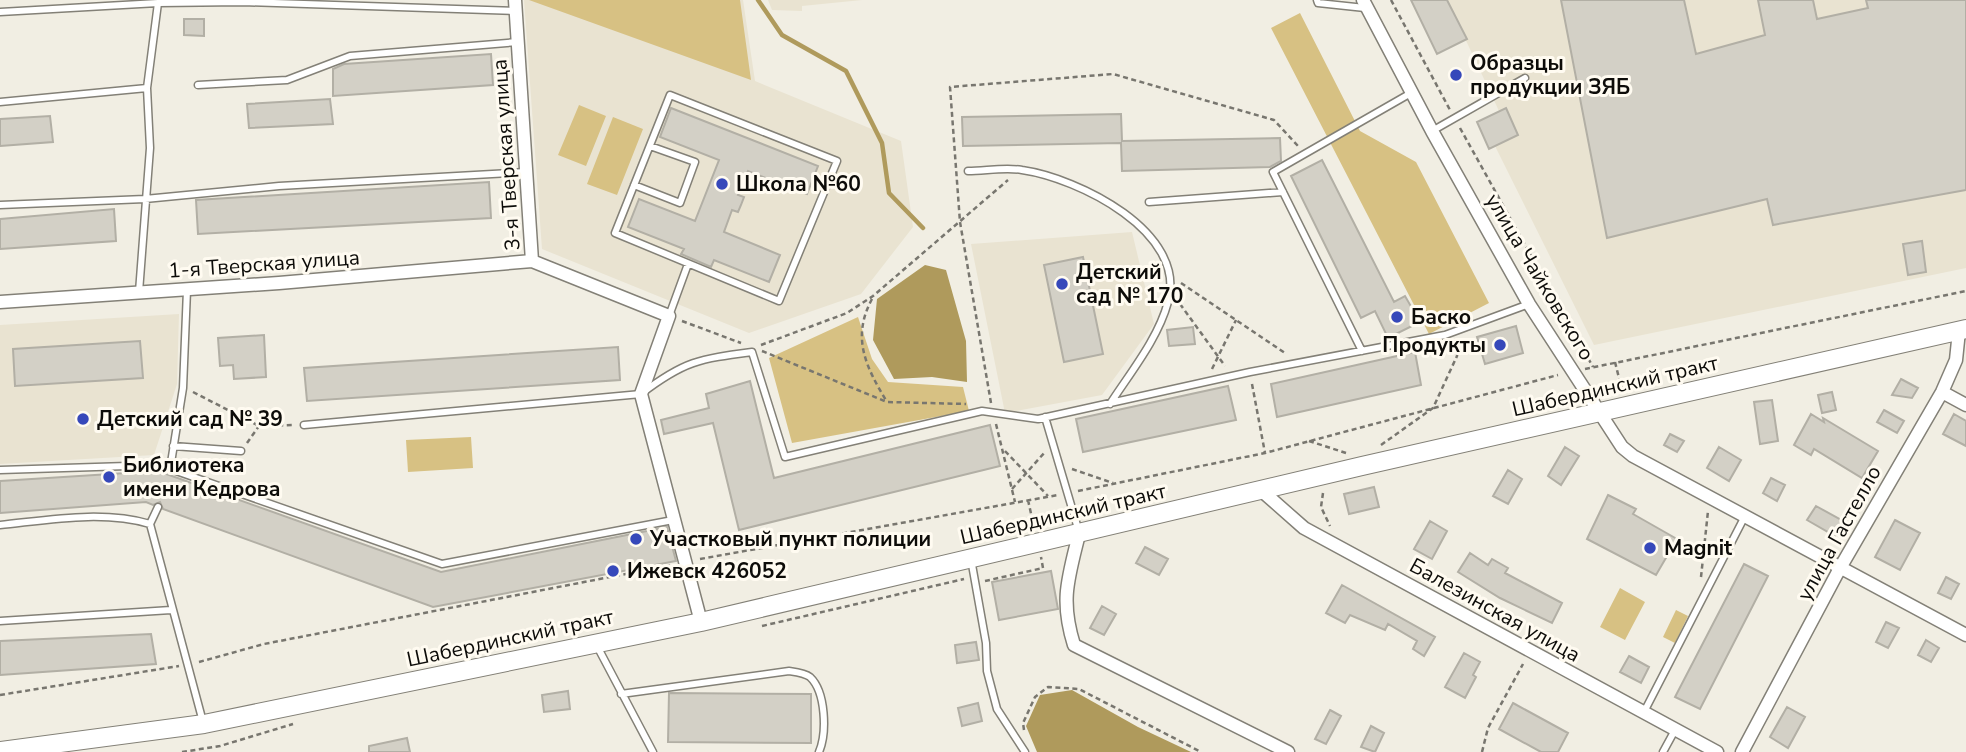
<svg xmlns="http://www.w3.org/2000/svg" width="1966" height="752" font-family="'Nunito Sans',sans-serif">
	<style>
		.built { fill: #e9e3d1 }
		.green { fill: #d7c183 }
		.water { fill: #af9a5c }
		.lines { fill: none; stroke-linecap: round; stroke-linejoin: round }
		.stream { stroke: #af9a5c; stroke-width: 4.5 }
		.building { fill: #d3d0c6; stroke: #b2afa5; stroke-width: 2 }
		.lane-casing { stroke: #838077; stroke-width: 9 }
		.street-casing { stroke: #838077; stroke-width: 15 }
		.secondary-casing { stroke: #838077; stroke-width: 20 }
		.path { stroke: #78766f; stroke-width: 2.5; stroke-dasharray: 5 3.5; stroke-linecap: butt }
		.lane { stroke: #fff; stroke-width: 6 }
		.street { stroke: #fff; stroke-width: 12 }
		.secondary { stroke: #fff; stroke-width: 18 }
		.poi-dot { fill: #3648ba; stroke: #fffbf1; stroke-width: 2.5 }
		.labels { text-anchor: middle; dominant-baseline: central; stroke-width: 6; stroke-linejoin: round; paint-order: stroke }
		.poi-label { font-size: 21px; font-weight: bold; fill: #0d0c09; stroke: #fffbf1; text-anchor: start }
		.street-label { font-size: 21px; fill: #0d0c09; stroke: #fffbf1 }
	</style>
	<rect width="100%" height="100%" fill="#f1eee3"/>
	<path class="built" d="M524 0H743L755 81 901 141 913 227 861 294 749 333 542 249Z
		M768 0H862L802 6V11L772 10Z
		M1447 0H1966V268L1594 345 1495 146 1518 135 1506 109 1499 111Z
		M1132 232 1154 324 1102 395 1005 413 971 244Z
		M179 314 177 384 154 455 0 464V325Z"/>
	<path class="green" d="M529 0H740L751 80Z
		M1300 13 1360 131 1416 162 1489 303 1429 334 1271 28Z
		M579 105 606 116 586 166 558 155Z
		M613 117 643 129 617 195 587 184Z
		M858 317 872 359 888 382 963 387 969 411 792 443 769 358Z
		M471 437 473 468 408 472 406 440Z
		M1620 588 1645 602 1625 640 1600 627Z
		M1676 610 1688 616 1675 643 1663 637Z"/>
	<path class="water" d="M925 265 946 270 966 341 967 382 932 377 894 379 873 340 877 299Z
		M1072 690 1138 727 1191 752H1037L1026 726 1040 695Z"/>
	<g class="lines">
		<path class="stream" d="M758 0 782 35 846 71 882 143 889 193 923 228"/>
	</g>
	<path class="building" d="M1411 0H1447L1467 39 1437 54Z
		M1561 0H1684L1696 54 1765 35 1758 0H1813L1817 19 1868 8 1866 0H1966V190L1773 225 1767 199 1607 238Z
		M184 19H204V36L184 35Z
		M491 54 493 85 333 96V69L344 64Z
		M330 99 333 124 249 128 247 104Z
		M671 108 818 166 807 194 748 171 738 195 744 197 741 205 738 212 732 210 724 232 780 255 769 282 714 260 711 267 681 254 684 249 628 227 639 199 695 221 719 160 660 137Z
		M1506 108 1518 135 1489 149 1477 122Z
		M1121 114 1122 141 1280 138 1281 161 1270 167 1122 171 1121 143 963 146 962 117Z
		M50 116 53 142 0 146V119Z
		M1322 160 1394 302 1405 296 1420 322 1388 338 1375 311 1361 318 1291 176Z
		M489 182 491 218 198 234 196 200Z
		M114 209 116 241 0 249V219Z
		M1922 241 1926 272 1908 275 1903 244Z
		M1083 257 1103 354 1064 362 1044 265Z
		M1516 326 1523 353 1485 364 1477 337Z
		M1193 327 1195 344 1169 346 1167 330Z
		M264 335 266 377 234 379 233 365 220 366 218 338Z
		M140 341 143 378 15 386 13 349Z
		M618 347 620 380 307 401 304 368Z
		M1415 352 1421 385 1277 417 1271 384Z
		M1901 379 1918 388 1912 398 1892 395Z
		M750 381 774 478 990 425 1000 466 739 530 713 423 664 434 661 420 709 408 706 394Z
		M1228 386 1236 420 1083 452 1076 419Z
		M1832 392 1836 410 1822 413 1818 395Z
		M1772 400 1778 441 1760 444 1754 402Z
		M1884 410 1904 421 1897 433 1877 422Z
		M1811 414 1824 422 1823 418 1878 451 1862 478 1814 449 1811 455 1794 445Z
		M1954 414 1966 421V446L1943 434Z
		M1670 434 1684 441 1677 452 1664 445Z
		M1565 447 1579 456 1561 485 1548 476Z
		M1719 447 1741 460 1729 481 1707 468Z
		M1508 470 1522 479 1508 504 1493 496Z
		M158 471 441 572 667 527 676 561 433 607 163 509 160 502 153 505 146 502 0 513V481Z
		M1771 478 1785 485 1777 501 1763 493Z
		M1374 487 1379 507 1349 514 1344 494Z
		M1608 495 1636 509 1633 514 1677 539 1656 575 1587 539Z
		M1816 506 1843 521 1835 536 1807 520Z
		M1895 520 1920 533 1900 570 1875 557Z
		M1430 521 1447 531 1432 559 1414 549Z
		M1145 547 1168 559 1159 575 1136 563Z
		M1470 553 1488 565 1492 559 1508 568 1505 573 1562 603 1552 623 1500 598 1458 572Z
		M1744 564 1768 576 1700 709 1675 697Z
		M1051 571 1058 609 999 620 992 582Z
		M1946 577 1959 584 1951 599 1938 593Z
		M1342 585 1435 637 1424 656 1413 649 1417 641 1388 624 1385 630 1350 615 1345 623 1326 613Z
		M1102 606 1116 614 1104 635 1090 628Z
		M1886 622 1899 628 1888 648 1876 642Z
		M151 634 156 664 0 675V641Z
		M1926 640 1939 648 1931 662 1918 655Z
		M976 642 979 660 957 663 955 645Z
		M1464 653 1480 662 1473 675 1476 677 1465 698 1445 687Z
		M1629 656 1649 667 1641 683 1620 672Z
		M568 691 570 709 544 712 542 695Z
		M669 693 811 694V743L668 742Z
		M978 703 982 721 962 726 958 708Z
		M1513 703 1568 733 1558 752H1541L1499 729Z
		M1787 707 1805 717 1788 748 1770 737Z
		M1330 710 1341 716 1326 744 1315 739Z
		M1371 726 1384 733 1375 752 1361 747Z
		M407 738 410 752H369V746Z"/>
	<g class="lines">
		<g class="lane-casing">
			<path id="lane" d="M1317 0 1318 3 1365 8
				M158 3 243 2 516 11
				M0 12 158 3 147 88
				M198 85 287 80 350 56 518 42
				M670 95 837 161 779 301 615 233Z
				M0 102 147 88 150 148 139 292
				M1432 131 1525 78
				M968 171C985 171 1005 167 1022 170 1078 178 1188 232 1168 302 1158 339 1130 373 1110 404
				M634 185 680 203 695 162 650 146
				M1149 202 1283 192
				M0 205 145 199 279 186 526 172
				M669 316 688 264
				M1362 351 1273 172 1411 93
				M1045 417 1079 532
				M304 425 641 394C684 361 699 359 752 352L785 457 982 411 1038 419 1250 372 1445 335 1529 304
				M173 446 241 451
				M170 469 183 388 187 290
				M0 470 159 465 442 564 673 520
				M158 507 150 524 203 722
				M0 525C49 520 102 510 150 524
				M971 559 986 643 987 671 997 709 1025 752
				M0 621 171 610
				M597 646 653 752
				M621 694 789 671C796 672 805 673 810 677 826 692 827 733 819 752
				M1644 712 1745 516
				M1663 752 1675 730"/>
		</g>
		<g class="street-casing">
			<path id="street" d="M515 0 532 261 669 316 641 394 701 622
				M1363 0 1432 131 1529 304 1622 447 1633 456 1966 635
				M0 302 279 283 532 261
				M1942 392 1966 405
				M1262 491 1304 528 1717 752
				M1079 534C1068 579 1060 600 1074 645L1288 752
				M1742 752 1840 568 1942 392 1956 360 1959 331"/>
		</g>
		<g class="secondary-casing">
			<path id="secondary" d="M0 751 204 724 701 622 1362 466 1966 329"/>
		</g>
		<path class="path" d="M1391 0 1450 110
			M1460 128 1593 367
			M1181 283 1285 353
			M872 299C851 338 866 367 887 402
			M1180 304 1225 366
			M682 321 741 343
			M761 345 847 313 873 296 1008 180
			M762 351 887 402 966 404
			M1615 362 1622 390
			M1212 369 1236 320
			M1585 369 1966 291
			M1252 384 1265 453
			M193 392 259 426 293 425
			M991 403 960 222 950 87 1113 74 1274 120 1298 146
			M996 424 1015 502
			M1309 441 1346 453
			M247 443 259 426
			M1381 445 1433 408 1457 356 1458 340
			M1005 451 1048 496
			M1072 469 1113 483
			M1012 489 1045 452
			M1078 491 1265 453 1558 375
			M1323 493 1321 507 1330 526
			M1028 500 1034 527
			M700 559 1058 495
			M1701 577 1708 511
			M985 581 1043 568 1041 557
			M762 626 964 579
			M199 662 264 644 672 565
			M0 695 179 666
			M1024 730 1023 723 1035 697 1048 687 1079 689 1201 752
			M182 752 220 746 293 724
			M1482 752 1488 728 1523 664"/>
		<use href="#lane" class="lane"/>
		<use href="#street" class="street"/>
		<use href="#secondary" class="secondary"/>
	</g>
	<g class="poi-dot">
		<circle cx="1456" cy="75" r="7"/>
		<circle cx="722" cy="184" r="7"/>
		<circle cx="1062" cy="284" r="7"/>
		<circle cx="1397" cy="317" r="7"/>
		<circle cx="1500" cy="345" r="7"/>
		<circle cx="83" cy="419" r="7"/>
		<circle cx="109" cy="477" r="7"/>
		<circle cx="636" cy="539" r="7"/>
		<circle cx="1650" cy="548" r="7"/>
		<circle cx="613" cy="571" r="7"/>
	</g>
	<g class="labels">
		<g class="poi-label">
			<text x="1470" y="63">Образцы<tspan x="1470" dy="24">продукции ЗЯБ</tspan></text>
			<text x="736" y="184">Школа №60</text>
			<text x="1076" y="272">Детский<tspan x="1076" dy="24">сад № 170</tspan></text>
			<text x="1411" y="317">Баско</text>
			<text x="1486" y="345" text-anchor="end">Продукты</text>
			<text x="97" y="419">Детский сад № 39</text>
			<text x="123" y="465">Библиотека<tspan x="123" dy="24">имени Кедрова</tspan></text>
			<text x="650" y="539">Участковый пункт полиции</text>
			<text x="1664" y="548">Magnit</text>
			<text x="627" y="571">Ижевск 426052</text>
		</g>
		<g class="street-label">
			<text transform="translate(506 155) rotate(-94)">3-я Тверская улица</text>
			<text transform="translate(264 264) rotate(-4)">1-я Тверская улица</text>
			<text transform="translate(1540 277) rotate(59)">улица Чайковского</text>
			<text transform="translate(1615 386) rotate(-13)">Шабердинский тракт</text>
			<text transform="translate(1063 514) rotate(-13)">Шабердинский тракт</text>
			<text transform="translate(1839 533) rotate(-61)">улица Гастелло</text>
			<text transform="translate(1495 610) rotate(29)">Балезинская улица</text>
			<text transform="translate(510 638) rotate(-12)">Шабердинский тракт</text>
		</g>
	</g>
</svg>
